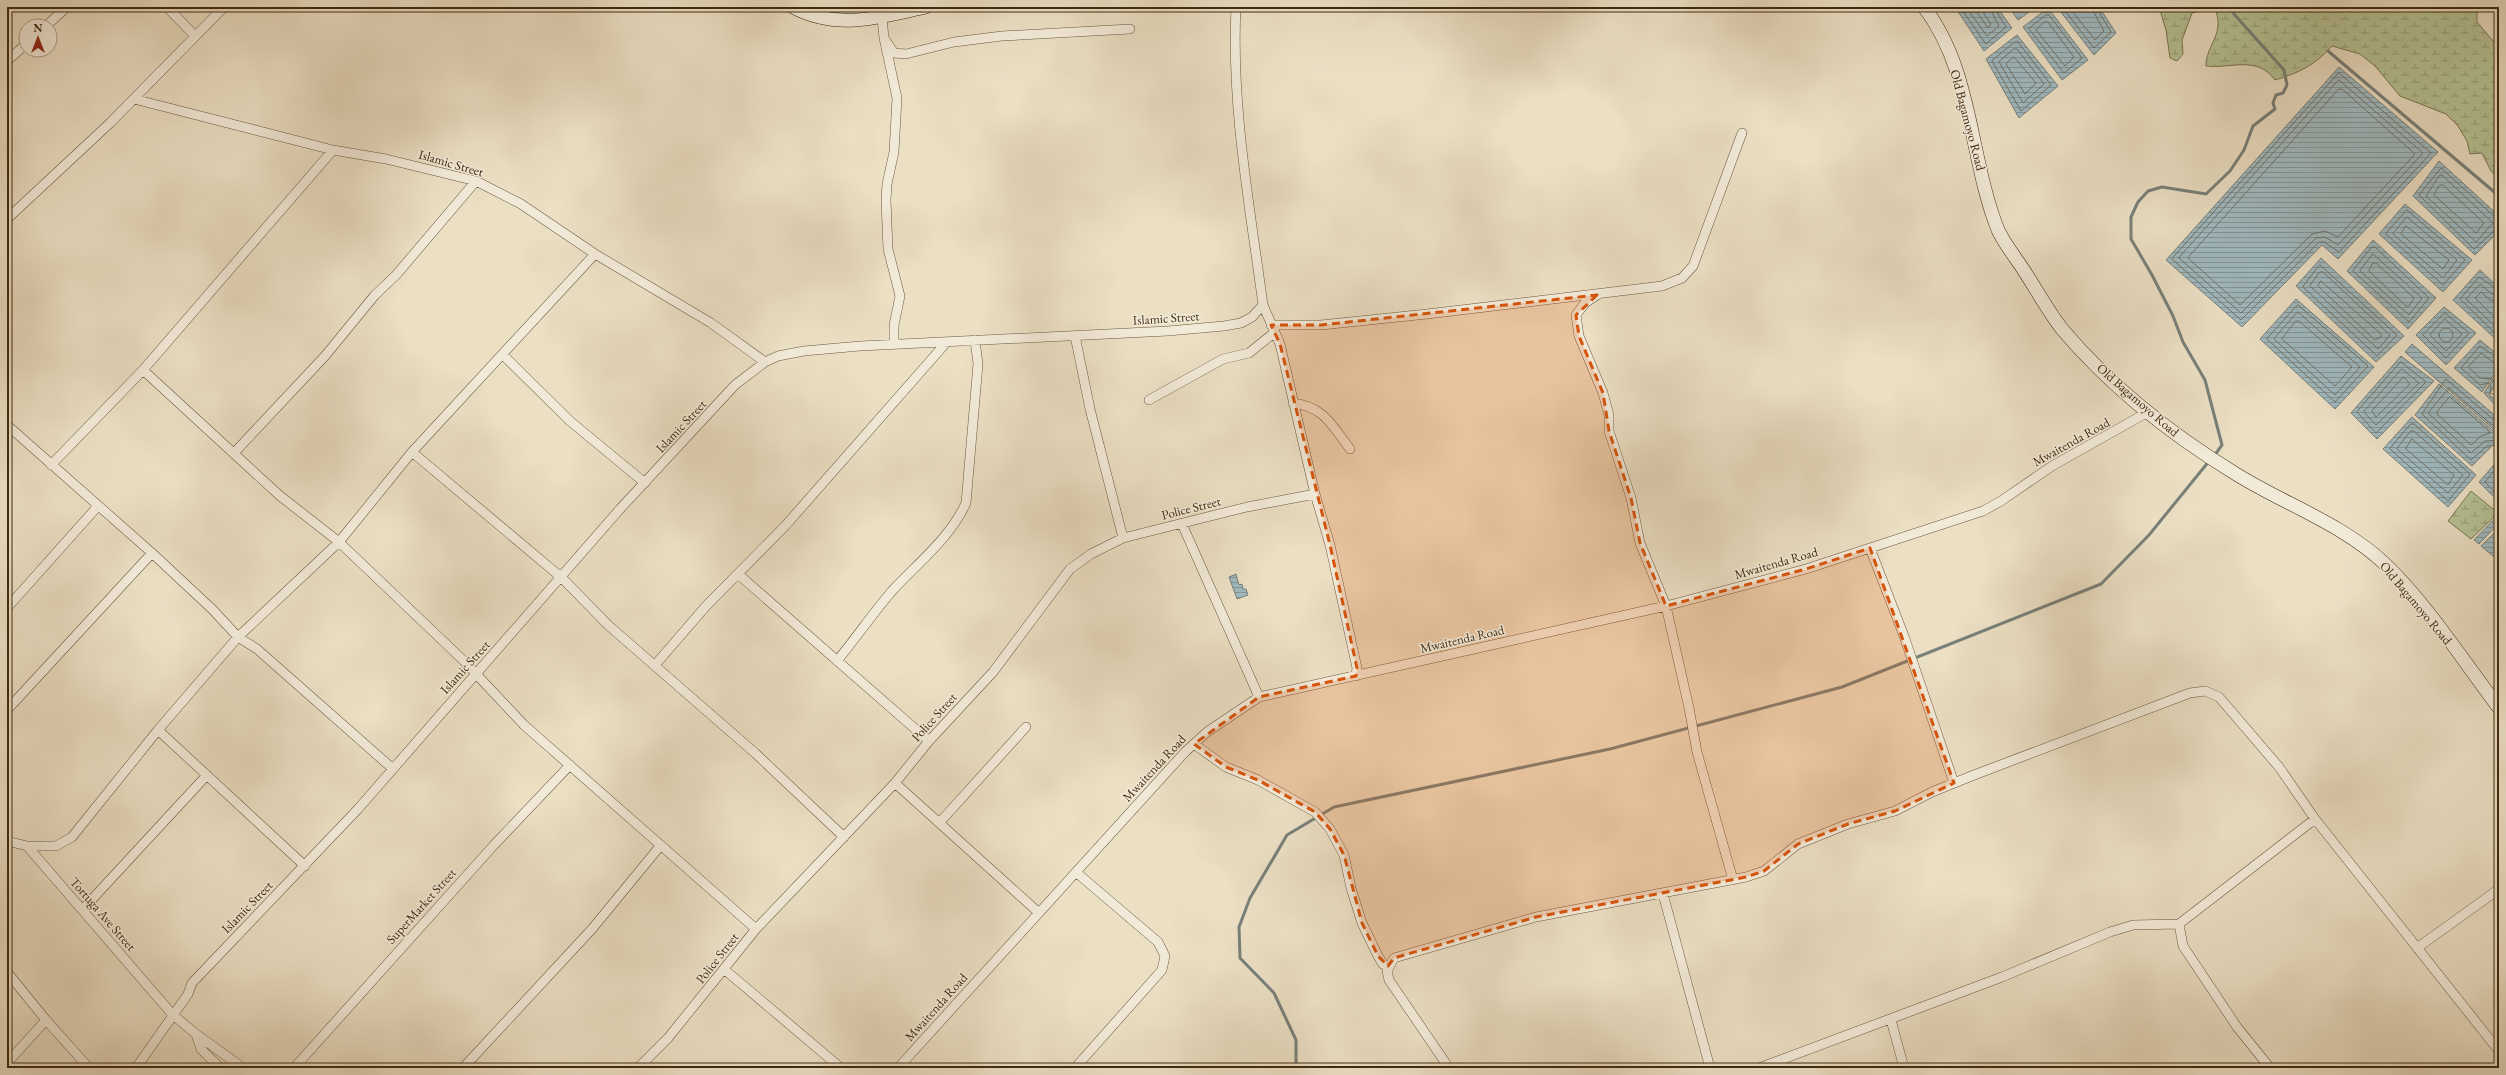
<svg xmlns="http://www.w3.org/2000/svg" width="2506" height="1075" font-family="'EB Garamond',serif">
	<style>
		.wetland { fill: url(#wetland-marsh); stroke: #7b7652 }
		.water { fill: url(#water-rules); stroke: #798079 }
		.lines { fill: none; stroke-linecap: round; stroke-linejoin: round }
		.shore { stroke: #707268; stroke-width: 1 }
		.stream { stroke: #798079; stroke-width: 3 }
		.street-casing { stroke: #6b573c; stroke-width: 10 }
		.secondary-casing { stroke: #402a0f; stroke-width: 14 }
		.street { stroke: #f2ead9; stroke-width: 9 }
		.secondary { stroke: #f2ead9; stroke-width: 13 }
		.marked { fill: #d7540c; fill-opacity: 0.2; stroke: #d7540c; stroke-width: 3; stroke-dasharray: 8 5; stroke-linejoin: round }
		.labels { text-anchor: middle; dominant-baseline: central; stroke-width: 3; stroke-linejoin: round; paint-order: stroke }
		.street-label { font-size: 13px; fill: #402a0f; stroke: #f2ead9 }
	</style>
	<defs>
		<pattern id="wetland-marsh" width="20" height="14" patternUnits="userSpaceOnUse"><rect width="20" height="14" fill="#b6c295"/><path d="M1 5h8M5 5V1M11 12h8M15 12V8" fill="none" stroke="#959e78"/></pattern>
		<pattern id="water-rules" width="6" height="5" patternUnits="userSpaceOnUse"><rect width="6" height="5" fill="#9fb9c0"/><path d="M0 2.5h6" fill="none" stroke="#83979a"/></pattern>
	</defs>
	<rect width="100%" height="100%" fill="#ebdfc4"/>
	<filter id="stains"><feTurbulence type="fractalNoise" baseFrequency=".005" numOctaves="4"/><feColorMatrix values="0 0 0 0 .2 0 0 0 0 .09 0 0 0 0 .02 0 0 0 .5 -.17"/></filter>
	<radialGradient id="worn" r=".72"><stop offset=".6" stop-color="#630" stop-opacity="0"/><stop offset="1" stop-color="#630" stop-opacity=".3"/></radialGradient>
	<path class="wetland" d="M2159 7H2477V22L2499 48V180L2491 171 2482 153 2470 154 2467 141 2458 126 2446 114 2400 96 2375 66 2360 54 2332 46C2315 65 2299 73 2275 80 2257 55 2231 69 2206 66 2206 45 2224 36 2216 11L2203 10 2192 13 2182 40 2183 54 2177 61 2170 58 2166 30Z
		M2471 491 2498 513 2471 539 2448 521Z"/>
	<path class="water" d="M1955 7H1997L2012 28 1984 51Z
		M2009 7H2036L2018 20Z
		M2057 7H2099L2116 33 2094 55Z
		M2048 8 2088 60 2062 80 2023 27Z
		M2017 35 2058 86 2019 118 1986 59Z
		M2339 67 2438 152 2338 259 2322 245 2242 327 2166 260Z
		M2439 161 2499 216V231L2475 255 2413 196Z
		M2405 204 2472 260 2443 292 2379 234Z
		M2373 240 2436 298 2408 329 2347 271Z
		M2321 258 2404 336 2376 362 2296 286Z
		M2480 270 2499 288V342L2453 300Z
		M2296 299 2374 367 2335 409 2260 339Z
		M2444 307 2476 333 2446 365 2416 335Z
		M2480 340 2499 356V367L2482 392 2454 368Z
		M2412 344 2499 419V434L2405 352Z
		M2401 356 2434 381 2377 439 2351 413Z
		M2499 369V381L2489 394 2499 405V409L2484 393Z
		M2439 384 2499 436V439L2472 466 2415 415Z
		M2412 417 2476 475 2448 507 2383 449Z
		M2499 459V502L2479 482Z
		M2499 514V523L2479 544 2474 540Z
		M2499 528V561L2481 546Z
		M1236 574 1239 585 1242 584 1243 589H1246L1248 595 1237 599 1229 577Z"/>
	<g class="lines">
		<path class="shore" d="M1960 7 1986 44 2006 27 1994 7
			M1966 7 1987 36 1999 26 1989 7
			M1973 7 1988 28 1991 24 1984 14 1983 7
			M2062 7 2094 48 2111 32 2096 7
			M2069 7 2095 40 2104 31 2091 7
			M2046 15H2049L2082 58 2064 73 2029 29Z
			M2045 22H2048L2074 57 2065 66 2036 30Z
			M2015 42H2018L2051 85 2021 111 1992 61Z
			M2014 49H2017L2044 84 2023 103 1999 62Z
			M2014 57 2036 83 2025 94 2006 64Z
			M2339 73 2431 153 2339 252 2324 242H2319L2241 320 2172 259Z
			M2339 80 2423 153 2338 245 2325 237 2316 238 2241 313 2179 258Z
			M2339 89H2342L2415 154 2338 237 2325 231 2312 234 2240 305 2188 258Z
			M2442 175 2493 223 2476 242 2426 196 2439 176Z
			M2440 185H2443L2484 223 2476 233 2434 195Z
			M2407 210 2465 260 2443 285 2386 234Z
			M2407 217 2457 260 2443 278 2393 234Z
			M2499 218 2495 217 2441 168 2419 195 2474 249 2495 230 2499 229
			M2406 226 2449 260 2443 269 2401 234Z
			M2372 247H2375L2429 298 2409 322 2353 271Z
			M2373 254 2422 298 2409 315 2360 271Z
			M2373 263H2376L2414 298 2409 306H2406L2369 271Z
			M2320 265 2397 335 2377 356 2303 287Z
			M2320 272H2323L2390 335 2378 349 2310 286Z
			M2321 281 2381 334V337L2375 340 2318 286Z
			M2499 290 2479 277 2460 299 2499 337
			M2499 295 2492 294 2480 284 2466 299 2499 330
			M2499 302 2490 300 2481 292 2475 298 2499 322
			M2298 305 2368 366 2335 402 2267 339Z
			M2298 312 2360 367 2335 395 2274 339Z
			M2445 313 2469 333 2446 358 2423 335Z
			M2445 319 2462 334 2446 351 2430 335Z
			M2296 321H2299L2352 367 2335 386 2282 339Z
			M2439 335a7 7 0 1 1 14 0a7 7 0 1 1-14 0Z
			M2499 359 2480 346 2461 368 2480 385 2489 383 2491 387 2490 393 2499 396
			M2401 362 2426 382 2376 433 2357 412Z
			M2499 364 2493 362 2481 353 2468 367 2480 378 2492 379 2499 391
			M2402 369 2419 383 2376 425 2364 412Z
			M2404 377 2410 384 2376 417 2372 411Z
			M2450 397 2489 431 2490 433 2481 436 2471 445 2437 414V412Z
			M2499 422 2495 421 2446 379 2422 414 2471 460 2487 446 2499 445
			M2411 424H2414L2470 474 2448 501 2390 449Z
			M2499 427 2492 425 2449 388 2428 413 2471 453 2485 441 2499 440
			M2411 431H2414L2463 475 2448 493 2397 449Z
			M2412 439 2454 475 2448 485 2406 449Z
			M2499 465 2485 482 2499 497"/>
		<path class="stream" d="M2328 51 2499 196
			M2214 456 2222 445 2205 380 2183 342 2173 316 2152 275 2131 239V217L2138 202 2148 191 2162 187 2206 194 2230 171 2244 150 2253 126 2275 109 2273 103 2276 95 2283 93 2287 85 2284 70 2234 14 2233 7
			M1296 1068V1040L1274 993 1240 958 1239 927 1250 898 1287 835 1334 807 1610 749 1842 687 2101 584 2149 535 2210 460"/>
		<g class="street-casing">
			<path id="street" d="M167 7 195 36
				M882 18 884 38 894 53 906 54 954 42 1002 36 1130 29
				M46 26 67 7
				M884 38 897 98 894 152 887 184 886 200 888 249 900 296 894 325V344
				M7 61 26 44
				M134 99 333 150 386 159 476 181 521 204 595 254 711 323 765 362 778 356 804 351 860 346 1168 331 1224 326 1241 323 1252 317 1263 305C1250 207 1231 107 1236 7
				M7 219 110 123 224 7
				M1597 295 1585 303 1576 315 1579 336 1603 393 1609 415V431L1631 498 1640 543 1666 606 1689 708 1697 752 1733 880
				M1263 305 1280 344 1315 494 1330 545 1357 668 1356 676
				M1271 325H1321L1427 314 1662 286 1682 278 1693 266 1742 133
				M1075 336 1090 409 1123 538
				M503 355 570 421 645 483
				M143 370 279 495 339 542 464 661 524 725 756 929
				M1149 400 1223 359 1249 353 1275 332
				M1293 403C1325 407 1332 426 1350 449
				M7 425 152 553 212 609 238 637 257 649 393 769
				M412 452 562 578 608 625 755 753 844 837
				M234 453 325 356 375 295 396 275 476 181
				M51 465 143 370 333 150
				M1182 524 1259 697
				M1870 548 1904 636 1954 783
				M738 574 929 741
				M7 608 98 506
				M837 661C856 638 873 613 892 591 918 563 950 538 966 503L978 364 975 340
				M655 665 707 605 786 525 945 344
				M7 710 152 553
				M158 730 305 866
				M1194 744 1226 767 1258 780 1315 812 1330 829 1344 855 1351 888 1362 923 1378 956 1383 964 1388 966
				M895 783 1038 912
				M940 822 1026 727
				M7 841 27 846 172 1014 196 1034 243 1068
				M27 846H56L72 837 158 730 238 637 339 542 412 452 595 254
				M1663 894 1710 1068
				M83 909 207 775
				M2179 924 2183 946 2237 1027 2270 1068
				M2417 948 2499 889
				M725 970 841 1068
				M7 972 46 1020 89 1068
				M1891 1020 1904 1068
				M196 1034 201 1049 220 1068
				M7 1063 46 1020
				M136 1068 188 994 192 983 358 809 620 509 735 385 765 362
				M294 1068 494 845 570 765
				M463 1068 592 929 661 845
				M638 1068 668 1038 756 929 895 783 929 741 993 672 1070 569 1091 554 1123 538 1247 507 1315 494
				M898 1068 1185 752 1207 732 1259 697 1666 606 1806 569 1983 511 2001 501 2052 466 2148 412
				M1075 1068 1162 970 1165 956 1158 942 1077 873
				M1449 1068 1389 980 1387 971 1394 958 1536 917 1746 877 1764 871 1798 844 1848 824 1895 811 1932 792 1974 775 2190 693 2205 691 2219 697 2279 767 2315 819 2499 1051
				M1759 1068 2002 977 2110 932 2133 925 2179 924 2315 819"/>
		</g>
		<g class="secondary-casing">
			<path id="secondary" d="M793 7C838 31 880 17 926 7
				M1924 7C1973 71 1969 157 1998 230 2004 243 2015 257 2023 269 2036 289 2048 311 2062 329 2110 386 2172 435 2236 474 2284 504 2343 524 2385 564 2427 604 2464 662 2499 708"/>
		</g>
		<use href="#street" class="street"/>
		<use href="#secondary" class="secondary"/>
	</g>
	<path class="marked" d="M1597 295 1576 315 1579 336 1603 393 1609 431 1631 498 1640 543 1666 606 1806 569 1870 548 1954 783 1895 811 1848 824 1798 844 1764 871 1746 877 1536 917 1394 958 1388 966 1378 956 1362 923 1344 855 1330 829 1315 812 1258 780 1226 767 1194 744 1259 697 1356 676 1357 668 1330 545 1280 344 1271 325H1321Z"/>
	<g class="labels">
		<g class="street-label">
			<text transform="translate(1968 120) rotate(75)">Old Bagamoyo Road</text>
			<text transform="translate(451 163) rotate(16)">Islamic Street</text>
			<text transform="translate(1166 318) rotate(-4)">Islamic Street</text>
			<text transform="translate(2138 400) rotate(41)">Old Bagamoyo Road</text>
			<text transform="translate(681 426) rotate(-47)">Islamic Street</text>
			<text transform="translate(2071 442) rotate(-29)">Mwaitenda Road</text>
			<text transform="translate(1191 508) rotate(-14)">Police Street</text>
			<text transform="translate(1776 563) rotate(-16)">Mwaitenda Road</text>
			<text transform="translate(2416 603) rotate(50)">Old Bagamoyo Road</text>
			<text transform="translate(1462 639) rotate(-13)">Mwaitenda Road</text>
			<text transform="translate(465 667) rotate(-48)">Islamic Street</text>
			<text transform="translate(934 717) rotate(-48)">Police Street</text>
			<text transform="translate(1154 768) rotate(-47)">Mwaitenda Road</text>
			<text transform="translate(421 906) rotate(-48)">SuperMarket Street</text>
			<text transform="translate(247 907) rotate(-46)">Islamic Street</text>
			<text transform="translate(103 914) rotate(49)">Tortuga Ave Street</text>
			<text transform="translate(717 958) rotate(-52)">Police Street</text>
			<text transform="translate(936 1007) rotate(-48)">Mwaitenda Road</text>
		</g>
	</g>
	<rect width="2506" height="1075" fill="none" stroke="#ebdfc4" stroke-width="24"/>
	<rect x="8" y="8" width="2490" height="1059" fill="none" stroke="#402a0f" stroke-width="2"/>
	<rect x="12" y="12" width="2482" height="1051" fill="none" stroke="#402a0f"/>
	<g transform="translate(38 38)"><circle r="19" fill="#f2ead9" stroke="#ab9d88"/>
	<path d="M0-3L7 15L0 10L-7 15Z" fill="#8f2418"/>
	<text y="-6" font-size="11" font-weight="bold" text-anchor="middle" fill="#402a0f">N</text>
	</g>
	<rect width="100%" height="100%" filter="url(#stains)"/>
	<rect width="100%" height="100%" fill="url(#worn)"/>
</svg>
